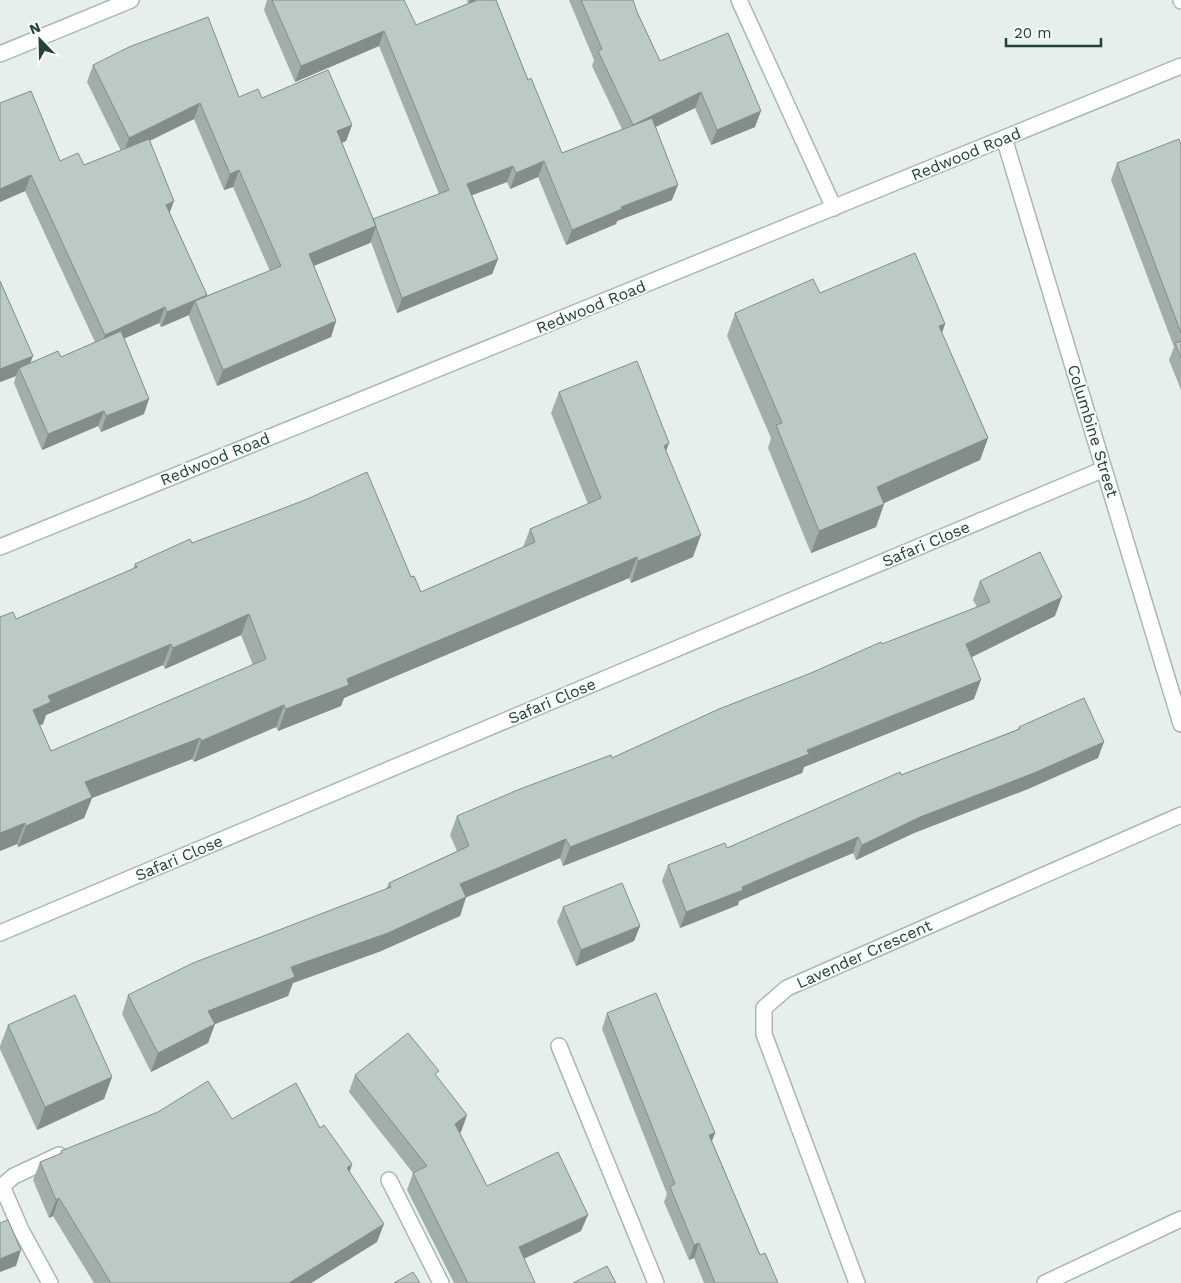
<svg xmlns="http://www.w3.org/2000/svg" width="1181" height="1283" font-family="'Work Sans',sans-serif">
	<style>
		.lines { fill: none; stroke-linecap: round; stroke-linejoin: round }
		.street-casing { stroke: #a8b8b2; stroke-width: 18 }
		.street { stroke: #fff; stroke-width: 15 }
		.wall { fill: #a1aea9; fill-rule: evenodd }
		.shaded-wall { fill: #838d89 }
		.building { fill: #bbcac4; stroke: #838d89; fill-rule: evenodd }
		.labels { text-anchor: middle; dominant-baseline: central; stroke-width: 4; stroke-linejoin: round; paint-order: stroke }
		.street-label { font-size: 16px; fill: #24423a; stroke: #f7fbf9 }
	</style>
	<rect width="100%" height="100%" fill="#e6efeb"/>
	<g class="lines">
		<g class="street-casing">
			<path id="street" d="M739 0 834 208
				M1181 0V1
				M0 54 131 0
				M1004 138 1181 724
				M0 547 1181 66
				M0 933 1104 469
				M559 1046 656 1283
				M389 1180 441 1283
				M50 1283 21 1230 2 1186 14 1176 59 1155
				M857 1283 764 1034V1008L787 988 1181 815
				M1045 1283 1181 1219"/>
		</g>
		<use href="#street" class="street"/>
	</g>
	<path class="wall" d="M267 0H404L416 25 468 4 467 0H496L528 80 562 153 622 129 592 66 594 60 569 0H633L637 12 660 61 755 127 711 145 695 108 656 127 672 200 617 221 616 224 566 245 538 177 510 189 507 182 472 195 498 259 492 274 397 313 371 242 370 243 314 266 336 321 331 337 217 386 189 317V315L161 327 159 323 124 338 144 414 101 432 98 426 42 450 14 383 16 376 0 382V281L33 356 30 363 61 357 95 342 25 191 0 202V103L60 161 84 165 121 151 87 82 93 65 239 97 262 98 352 125 346 141 341 143 373 219 439 194 379 46 295 82 264 10ZM194 119 224 190 233 187 270 271 206 296 207 295 170 213 149 141Z
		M1181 145V390L1169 360 1174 347 1111 180 1117 163Z
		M820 293 945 324 942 333 988 438 980 460 883 503 884 504 876 527 811 553 768 448 771 438 727 336 735 313Z
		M559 392 666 452 693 557 631 583 629 578 344 698 341 706 278 731 276 727 194 762 192 759 92 798 84 818 18 847 17 844 0 851V617L16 619 133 569 135 564 192 543 411 577 421 592 523 547 530 529 588 504 551 413ZM241 635 253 665 51 751 39 725 43 724 46 715 163 665 165 669Z
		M980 581 1055 616 971 657 974 699 804 767 802 773 563 866 560 858 466 897 460 916 381 951 293 983 288 996 215 1024 208 1043 151 1072 122 1014 128 995 386 889 389 883 457 851 450 835 457 816 612 758 811 673 977 607 973 600Z
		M1019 727 1098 758 1028 789 914 833 856 860 853 853 739 901 738 905 680 928 662 881 668 865 727 848 901 775 1018 729Z
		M563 907 640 926 634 941 576 966 557 922Z
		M607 1013 715 1133 712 1141 760 1255 778 1283H704L694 1258 689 1260 664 1202 667 1194 602 1029Z
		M8 1025 112 1077 104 1099 37 1130 0 1049V1046Z
		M355 1075 437 1077 467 1115 460 1133 487 1186 581 1231 524 1259 535 1283H454L407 1190 413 1173 349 1092Z
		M232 1119 320 1128 352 1164 350 1172 377 1242 311 1283H94L53 1216 49 1218 33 1180 40 1162 60 1154 61 1151Z"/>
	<path class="shaded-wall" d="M470 0H480L468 5Z
		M384 31 379 46 295 82 301 66Z
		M701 92 695 108 627 140 633 125Z
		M200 103 194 119 123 154 129 138Z
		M761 111 755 127 711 145 717 130Z
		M352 125 346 141 331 148 337 131Z
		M544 161 538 177 510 189 516 173Z
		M513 166 507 182 462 199 467 184Z
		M239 170 233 187 224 190 230 174Z
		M31 175 25 191 0 202V189Z
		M678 185 672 200 617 221 616 224 566 245 572 230 621 207Z
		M174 201 168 217 166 205Z
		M376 226 370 243 303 270 309 254Z
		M498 259 492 274 397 313 402 298Z
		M207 295 201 310 195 301 189 315 161 327 167 312Z
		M165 307 159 323 99 350 105 335Z
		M336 321 331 337 217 386 223 370Z
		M945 324 937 346 939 326Z
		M33 356 27 371 19 368 16 376 0 382V369Z
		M149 399 144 414 101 432 106 416Z
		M104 411 98 426 42 450 48 434Z
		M988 438 980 460 869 510 877 487Z
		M669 443 661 465 664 446Z
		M884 504 876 527 811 553 819 531Z
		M701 535 693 557 631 583 638 561Z
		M637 557 629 578 344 698 341 706 278 731 286 709 347 679Z
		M1062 597 1055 616 960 663 966 644Z
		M249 614 241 635 165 669 173 648Z
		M171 644 163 665 46 715 43 724 25 732 33 710 48 696Z
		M981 680 974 699 804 767 802 773 563 866 570 847Z
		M284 705 276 727 194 762 201 741Z
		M200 738 192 759 92 798 84 818 18 847 26 826 85 782Z
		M1104 742 1098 758 1028 789 914 833 856 860 862 845 920 817Z
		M25 823 17 844 0 851V833Z
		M858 837 853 853 739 901 738 905 680 928 686 912 742 887Z
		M566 839 560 858 453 903 460 884Z
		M466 897 460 916 381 951 293 983 288 996 215 1024 208 1043 151 1072 158 1053 208 1011 291 967Z
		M640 926 634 941 576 966 581 950Z
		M112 1077 104 1099 37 1130 45 1107Z
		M467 1115 461 1132 449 1141 455 1124Z
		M715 1133 709 1148V1135Z
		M352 1164 346 1182 347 1168Z
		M59 1198 53 1216 49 1218 56 1200Z
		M588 1215 581 1231 513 1264 519 1247Z
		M384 1224 377 1242 311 1283H289Z
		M699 1243 694 1258 689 1260 694 1245Z
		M21 1250 16 1266 0 1272V1259Z"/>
	<path class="building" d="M272 0H404L416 25 477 0H496L528 80 531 78 562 153 652 118 678 185 621 207 622 209 572 230 544 161 516 173 513 166 467 184 498 259 402 298 373 219 449 190 384 31 301 66Z
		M581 0H633L637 12 660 61 728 33 761 111 717 130 701 92 633 125 598 51 602 49Z
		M208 17 239 97 258 89 262 98 328 70 352 125 337 131 376 226 309 254 336 321 223 370 195 301 281 266 239 170 230 174 200 103 129 138 93 65 129 47Z
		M31 91 60 161 78 153 84 165 149 139 174 201 166 205 207 295 167 312 165 307 105 335 31 175 0 189V103Z
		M1179 139 1181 145V333L1117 163Z
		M915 253 945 324 939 326 988 438 877 487 884 504 819 531 776 425 782 423 735 313 813 279 820 293Z
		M0 281 33 356 0 369Z
		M121 331 149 399 106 416 104 411 48 434 19 368 58 351 61 357Z
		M1181 341V358L1175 343Z
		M637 361 669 443 664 446 701 535 638 561 637 557 347 679 349 685 286 709 284 705 201 741 200 738 85 782 92 797 26 826 25 823 0 833V617L13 612 16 619 137 567 135 564 190 539 192 543 305 500 367 472 411 577 414 576 421 592 535 542 530 529 601 498 559 392ZM249 614 266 659 51 751 33 710 51 702 48 696 171 644 173 648Z
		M1040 552 1062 597 966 644 981 680 807 750 809 754 570 847 566 839 460 884 466 897 388 933 291 967 295 977 208 1011 215 1024 158 1053 128 995 193 963 391 887 389 883 469 846 457 816 520 789 611 755 612 758 719 709 811 673 881 642 882 644 990 602 980 581Z
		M1084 698 1104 742 1034 773 920 817 862 845 858 837 742 887 743 890 686 912 668 865 725 843 727 848 900 772 901 775 1020 729 1019 727Z
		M622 883 640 926 581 950 563 907Z
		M656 993 715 1133 709 1135 760 1255 765 1253 778 1283H715L699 1243 694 1245 670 1187 675 1184 607 1013Z
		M75 995 112 1077 45 1107 8 1025Z
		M408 1033 439 1071 435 1074 467 1115 455 1124 487 1186 558 1152 588 1215 519 1247 535 1283H468L413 1173 427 1166 355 1075Z
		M208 1081 232 1119 296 1083 320 1128 324 1125 352 1164 347 1168 384 1224 289 1283H111L59 1198 56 1200 40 1162 62 1153 61 1151 158 1112Z
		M8 1220 21 1250 0 1259V1223Z
		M607 1266 616 1283H573Z
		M413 1272 420 1283H394Z"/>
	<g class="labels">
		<g class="street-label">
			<text transform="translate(966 154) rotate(-22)">Redwood Road</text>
			<text transform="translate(591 307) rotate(-22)">Redwood Road</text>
			<text transform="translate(1093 431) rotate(73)">Columbine Street</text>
			<text transform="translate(215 459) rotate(-22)">Redwood Road</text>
			<text transform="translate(926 544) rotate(-23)">Safari Close</text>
			<text transform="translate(552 701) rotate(-23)">Safari Close</text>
			<text transform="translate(179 858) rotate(-23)">Safari Close</text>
			<text transform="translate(864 954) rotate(-24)">Lavender Crescent</text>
		</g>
	</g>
	<g transform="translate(40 40) rotate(337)" stroke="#f7fbf9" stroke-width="4" paint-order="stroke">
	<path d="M0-4L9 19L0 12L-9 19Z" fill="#24423a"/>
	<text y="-8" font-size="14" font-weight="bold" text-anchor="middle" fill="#24423a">N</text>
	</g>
	<path d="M1006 38v8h95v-8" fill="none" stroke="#24423a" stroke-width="2.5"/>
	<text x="1014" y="38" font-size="15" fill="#24423a" stroke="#f7fbf9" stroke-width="4" paint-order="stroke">20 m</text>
</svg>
